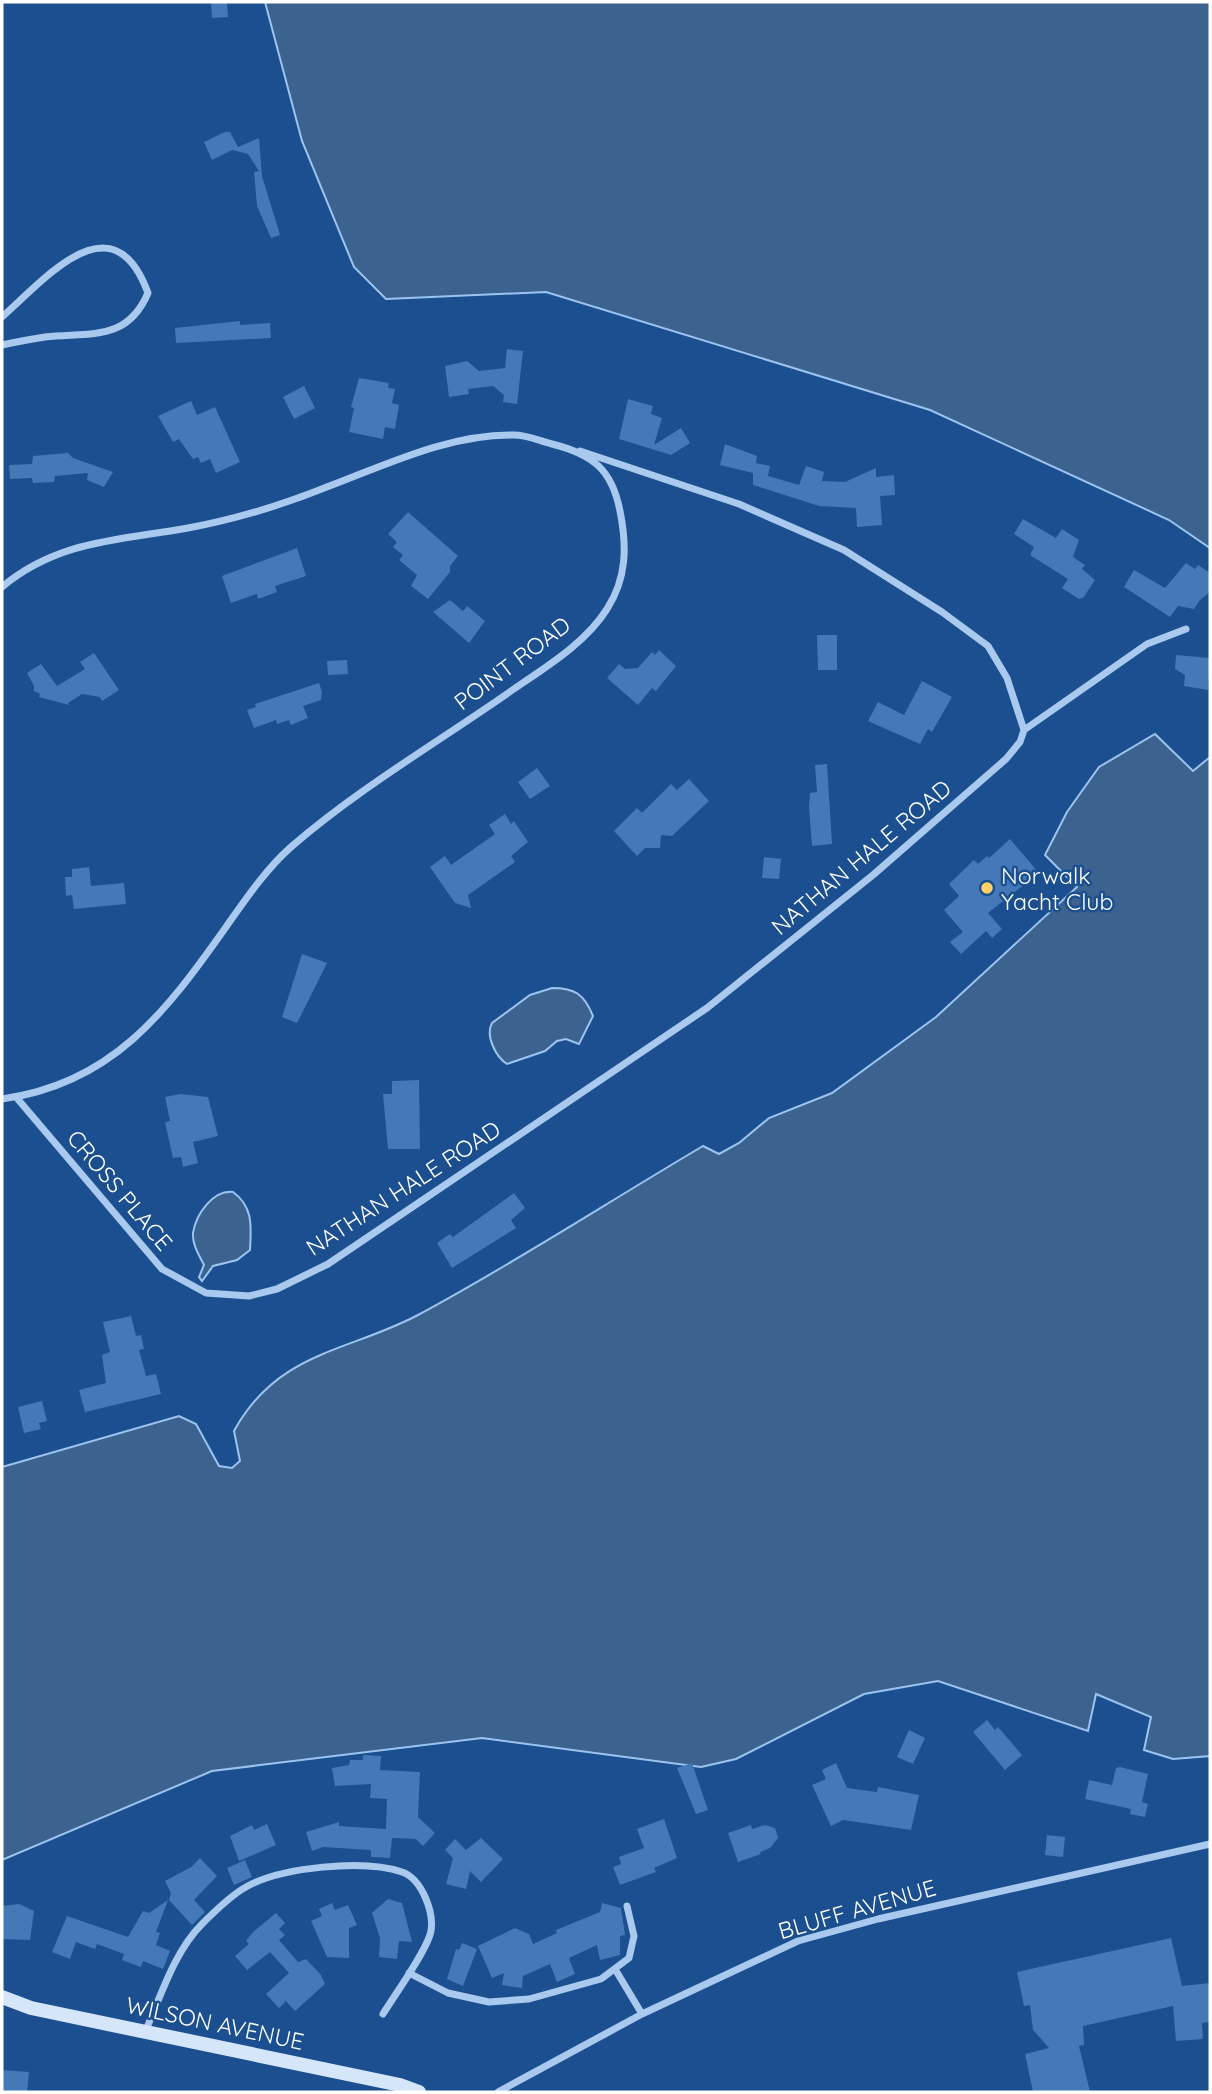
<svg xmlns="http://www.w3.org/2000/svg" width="1212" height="2094" font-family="Quicksand,sans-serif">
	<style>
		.water { fill: #3c6290; stroke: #9cc4f0; stroke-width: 2 }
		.building { fill: #4478b7 }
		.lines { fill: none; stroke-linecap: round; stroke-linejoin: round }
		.street { stroke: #a9c9ee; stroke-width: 7 }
		.secondary { stroke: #d6e6fa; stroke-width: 14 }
		.poi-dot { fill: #ffd166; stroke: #1b4f8f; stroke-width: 2.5 }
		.labels { text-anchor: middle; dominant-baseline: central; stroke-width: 5; stroke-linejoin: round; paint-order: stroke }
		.street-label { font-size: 23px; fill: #fff; stroke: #1b4f8f }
		.poi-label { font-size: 23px; fill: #fff; stroke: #1b4f8f; text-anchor: start }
	</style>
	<rect width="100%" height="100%" fill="#1b4f8f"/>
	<path class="water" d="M265 2H1210V548L1169 520 930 410 546 292 386 299 354 267 302 141Z
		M1155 734 1193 771 1210 757V1756L1173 1759 1144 1750 1151 1717 1096 1694 1088 1731 938 1681 864 1694 736 1759 701 1767 482 1738 212 1771 2 1860V1467L179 1416 196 1424 219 1466 232 1468 240 1461 234 1431C278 1351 348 1352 418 1315 515 1263 608 1202 703 1146L719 1154 739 1143 769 1118 832 1093 936 1017 1077 887 1045 855 1067 812 1099 767Z
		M552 988C575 988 584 994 593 1016L579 1044 566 1039 557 1041 545 1051 507 1064C496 1057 485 1036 492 1023L530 995Z
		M233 1192C254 1207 251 1228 250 1250L237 1260 213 1266 202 1281 199 1277 204 1265C199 1255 192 1244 193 1233 196 1214 213 1190 233 1192Z"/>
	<path class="building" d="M211 2H227L228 17 212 18Z
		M225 132H230L238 147 259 138 262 176 280 235 271 238 257 206 254 172 259 171 248 154 232 150 212 160 204 142Z
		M240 321V325L270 323 271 338 176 343 175 328Z
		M507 349 523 351 517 404 503 402 504 395 493 386 468 389 469 394 449 397 445 366 467 361 479 371 505 368Z
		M359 378 389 383 388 388 395 389 392 403 399 405 395 429 385 427 383 439 349 432 354 408 351 407Z
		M304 386 315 408 294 419 283 397Z
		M628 399 653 406 651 414 662 418 654 445 681 428 690 443 671 455 619 439Z
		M191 401 197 415 215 407 240 462 216 473 210 459 201 463 198 457 193 459 179 439 173 442 158 416Z
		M725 444 757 456 756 463 770 466 768 476 799 485 806 466 824 472 822 481 845 482 876 468V477L894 475 895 495 880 496 882 525 857 527 856 508 819 506 753 485V473L720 465Z
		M68 453 73 458 113 472 104 487 87 480 88 473 55 476 54 482 33 483 32 478 10 479 9 465 32 464 33 456Z
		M408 512 458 556 450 566V572L428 599 411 586 417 575 399 560 403 555 393 547 397 542 388 534Z
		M1023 519 1056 538 1062 529 1079 540 1073 557 1085 565 1082 569 1095 580 1083 598 1079 599 1062 588 1068 579 1030 555 1034 547 1014 534Z
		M297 548 306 576 275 586 277 592 258 599 257 594 231 603 222 576Z
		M1186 563 1195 569 1198 565 1210 573V592L1200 600 1194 609 1178 606 1170 617 1124 587 1134 570 1165 588Z
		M450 600 463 611 467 606 485 621 469 643 433 612Z
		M817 635H837V670H818Z
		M659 650 676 666 656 691 652 688 638 705 607 678 619 664 625 669 638 668 652 652 655 655Z
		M94 653 119 690 102 701 100 697 82 694 68 703 69 705 39 697 40 694 34 691V686L27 673 41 664 57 686 85 669 80 662Z
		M1176 655 1210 658 1208 690 1184 686 1185 675 1175 669Z
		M347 660 348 674 328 675 327 661Z
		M922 681 952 697 932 732 928 729 920 744 868 721 878 702 904 715Z
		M319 683 322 692 321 700 303 706 308 718 291 725 289 720 277 724 276 720 254 728 247 710 256 707 255 704Z
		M827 764 832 844 812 846 809 807 810 793 817 792 815 765Z
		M537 768 550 786 530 799 518 782Z
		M689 779 709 801 672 836 661 835 660 848H645L637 856 614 831 637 808 642 813 671 784 677 790Z
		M505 814 511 824 514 821 528 842 511 856 515 862 468 895 471 908 455 903 430 867 445 856 451 865 495 834 489 825Z
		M1010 839 1039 873 988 913 1002 929 992 938 986 931 961 954 950 942 963 932 944 910 959 896 949 884 974 860 978 864 987 856 989 858Z
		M764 857 781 859 779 879 762 878Z
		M89 867 91 886 124 883 126 904 74 909 72 895 66 896 65 877H72V869Z
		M302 954 327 963 297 1023 282 1017Z
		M419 1080 420 1149H388L383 1094H392V1081Z
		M181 1094 208 1097 218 1136 193 1142 198 1163 183 1167 181 1157 173 1158 165 1122 170 1121 165 1097Z
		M514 1193 525 1208 511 1220 516 1228 452 1268 437 1243 450 1234 453 1237Z
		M131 1316 136 1336 141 1335 144 1349 139 1350 146 1376 156 1374 161 1394 85 1412 79 1390 106 1383 102 1355 110 1352 103 1322Z
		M42 1401 47 1421 39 1423 41 1429 24 1433 18 1407Z
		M987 1720 995 1730 998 1727 1022 1755 1005 1770 973 1732Z
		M909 1730 925 1738 913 1764 897 1757Z
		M363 1755 381 1756 380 1770 420 1772 418 1817 435 1833 423 1846 416 1839 392 1838 390 1858 371 1857V1850L323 1847 312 1851 306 1832 339 1822V1826L386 1829 387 1799 370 1798 371 1784 335 1786 332 1768 349 1765 350 1760H363Z
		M692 1763 708 1810 696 1814 677 1768Z
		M836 1763 847 1788 877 1792 878 1787 919 1795 911 1830 843 1820 831 1826 812 1785 826 1779 822 1770Z
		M1120 1767 1148 1774 1142 1802 1148 1804 1145 1817 1130 1814 1131 1809 1085 1799 1089 1780 1112 1785 1116 1768Z
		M664 1819 677 1858 654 1868 656 1872 620 1885 613 1867 621 1864 619 1857 644 1848 637 1829Z
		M267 1824 276 1845 239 1861 230 1836 252 1825 254 1830Z
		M751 1825 752 1829 765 1825 775 1828 778 1838 770 1848 760 1852 761 1854 738 1862 728 1833Z
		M1047 1835 1065 1837 1063 1857 1045 1855Z
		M481 1838 503 1859 481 1882 470 1871 466 1889 446 1884 453 1858 445 1850 455 1839 466 1850Z
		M200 1858 217 1876 194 1900 205 1912 192 1925 169 1900 171 1893 165 1881 191 1867Z
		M245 1860 252 1877 234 1885 227 1868Z
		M388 1899 402 1903 412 1942 399 1941 397 1959 379 1957 380 1938 372 1913Z
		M168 1900 156 1932 160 1933 156 1945 170 1951 163 1969 143 1961 141 1967 122 1960 124 1954 97 1944 95 1949 76 1942 70 1959 52 1952 67 1916 128 1937 143 1911 149 1913Z
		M332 1903 335 1910 348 1905 357 1925 349 1928V1958L327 1957 311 1921 322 1916 319 1909Z
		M602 1903 621 1908 625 1935 620 1936V1955L600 1960 597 1945 569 1958 575 1974 557 1982 550 1964 523 1976 522 1988 502 1985 504 1973 492 1978 478 1946 515 1928 529 1934 533 1944 557 1933 556 1930 600 1912Z
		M19 1904 34 1911 30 1940 2 1939V1906Z
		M276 1913 285 1923 279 1929 285 1935 279 1940 298 1962 306 1959 321 1975 325 1984 295 2011 286 2001 279 2008 266 1994 289 1973 270 1952 247 1970 235 1956 249 1944 246 1941 253 1932Z
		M1171 1938 1182 1986 1210 1983V2022L1202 2023 1203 2039 1176 2041 1173 2006 1083 2026 1084 2045 1079 2046 1090 2092H1033L1025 2054 1049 2048 1033 2030 1030 2005 1024 2006 1017 1972Z
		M462 1943 477 1949 463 1986 447 1979 456 1949 459 1950Z
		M2 2070 29 2072 27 2092 2 2091Z"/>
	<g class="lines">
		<path class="street" d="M2 317C45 279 113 197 148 293 127 342 90 332 45 337 31 339 16 342 2 345
			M2 587C58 540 121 540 188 528 238 519 285 504 332 485 390 463 450 434 514 435 527 435 540 441 552 444 592 454 612 469 620 511 627 546 627 578 607 609 585 644 544 668 511 691 438 742 358 789 291 847 266 869 245 900 226 927 166 1012 112 1084 2 1099
			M1024 730 1147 644 1186 629
			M16 1097 162 1269 206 1293 249 1296 277 1289 328 1264 707 1008 873 875 1006 759 1020 742 1024 730 1007 678 988 646 942 612 844 550 739 504 580 451
			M615 1969 642 2014
			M409 1973 448 1993 489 2002 529 1999 601 1979 629 1958 634 1936 627 1906
			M145 2032C161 1996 174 1952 202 1924 214 1912 231 1895 246 1887 281 1867 364 1859 402 1872 422 1879 434 1912 431 1931 428 1949 394 1996 383 2014
			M498 2092 642 2014 798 1941 878 1919 1210 1844"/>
		<path class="secondary" d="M2 1997 31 2008 400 2085 419 2092"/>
	</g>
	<circle class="poi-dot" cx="987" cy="888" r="7"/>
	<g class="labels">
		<g class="street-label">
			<text transform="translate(512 663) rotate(-37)">POINT ROAD</text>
			<text transform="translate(861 857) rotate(-40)">NATHAN HALE ROAD</text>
			<text transform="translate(403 1188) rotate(-33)">NATHAN HALE ROAD</text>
			<text transform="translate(120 1190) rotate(50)">CROSS PLACE</text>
			<text transform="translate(857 1909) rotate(-16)">BLUFF AVENUE</text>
			<text transform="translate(215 2023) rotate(12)">WILSON AVENUE</text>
		</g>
		<g class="poi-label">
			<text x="1001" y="875">Norwalk<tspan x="1001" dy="26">Yacht Club</tspan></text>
		</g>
	</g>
	<rect width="1212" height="2094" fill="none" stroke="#ffffff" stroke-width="7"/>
</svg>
